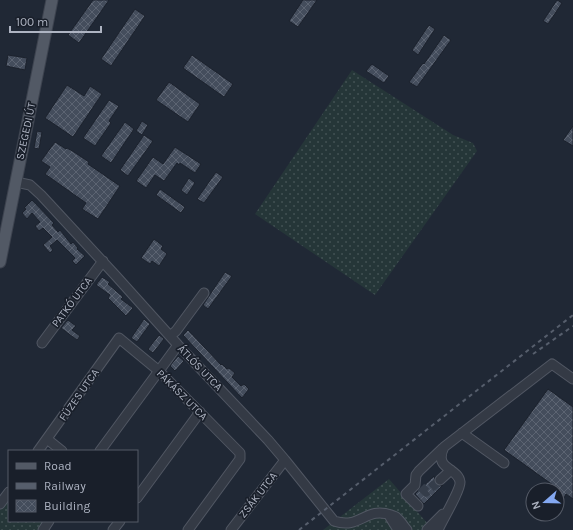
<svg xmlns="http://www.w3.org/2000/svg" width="573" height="530" font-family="Karla,sans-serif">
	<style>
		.grass { fill: url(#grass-dots) }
		.building { fill: url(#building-cross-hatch); stroke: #1b212c }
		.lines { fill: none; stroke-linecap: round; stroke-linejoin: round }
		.minor-tunnel { stroke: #353d4a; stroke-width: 9; stroke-dasharray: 9 4.5; stroke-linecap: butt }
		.minor-casing { stroke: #515763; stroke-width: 11 }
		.major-casing { stroke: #3d434f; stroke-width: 13 }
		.minor { stroke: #343a45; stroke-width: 9 }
		.major { stroke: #525965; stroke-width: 11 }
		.rail { stroke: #565e6c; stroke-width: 2; stroke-dasharray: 4 4; stroke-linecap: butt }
		.labels { text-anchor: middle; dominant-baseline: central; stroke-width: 3.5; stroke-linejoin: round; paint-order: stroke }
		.street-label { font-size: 11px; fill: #aeb4c2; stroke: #191f2a }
	</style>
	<defs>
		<pattern id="grass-dots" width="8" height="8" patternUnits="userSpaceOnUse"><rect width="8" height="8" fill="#253638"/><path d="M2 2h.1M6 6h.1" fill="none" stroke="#425153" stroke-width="1.8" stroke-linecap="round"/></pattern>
		<pattern id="building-cross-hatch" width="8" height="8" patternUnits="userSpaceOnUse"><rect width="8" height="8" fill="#444d5c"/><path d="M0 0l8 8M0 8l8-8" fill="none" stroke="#5c6472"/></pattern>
	</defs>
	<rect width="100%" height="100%" fill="#202835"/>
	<path class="grass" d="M352 70 453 135 473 143 477 151 375 295 255 214Z
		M389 479 428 524 437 530H323Z
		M9 495V521H45L39 530H0V508Z"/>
	<path class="building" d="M93 0H109L79 43 68 35Z
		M303 0H317L298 27 289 21Z
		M557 0 562 3 548 24 543 21Z
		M135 9 145 16 111 66 101 59Z
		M429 25 435 29 418 55 412 50Z
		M444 35 451 40 417 87 409 82 423 63 424 64Z
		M8 55 27 58 25 70 6 66Z
		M192 55 233 84 224 97 183 68Z
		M372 64 389 76 384 83 366 71Z
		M169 82 200 104 188 122 156 100Z
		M67 85 84 96 90 86 102 94 73 137 45 118Z
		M109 100 119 106 109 121 111 123 95 146 83 138Z
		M142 121 148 125 142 135 136 131Z
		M125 122 134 129 111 163 101 156Z
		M573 126V146L563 140Z
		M37 131 42 132 39 149 34 148Z
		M144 135 153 141 128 176 120 170Z
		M55 142 66 149 67 148 74 152 89 162 88 164 120 186 98 219 82 209 86 203 45 174 50 167 41 161Z
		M175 147 201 164 195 173 180 163 179 165 177 163 164 181 155 175 146 188 136 181 153 157 163 164Z
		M216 172 223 177 204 203 197 199Z
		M189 178 195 183 187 195 181 190Z
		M160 189 185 207 181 213 156 195Z
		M32 200 54 223 52 225 58 232 60 230 71 244 73 242 78 248 77 249 85 256 76 265 72 261 75 258 57 240 50 246 53 250 50 253 43 245 52 237 43 228 39 231 35 226 40 222 32 213 27 219 22 213 26 209 24 208Z
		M154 239 163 246 161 249 167 254 159 266 152 261 150 264 141 258Z
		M225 272 232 276 208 309 203 305Z
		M102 277 110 282 108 284 123 297 121 299 133 308 126 316 108 298 110 295 96 285Z
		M144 319 150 324 137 342 131 338Z
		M68 320 76 326 72 330 80 336 77 340 61 328Z
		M188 330 221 365 222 364 227 369 229 368 235 373 232 377 241 386 244 384 249 389 242 398 183 335Z
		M159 335 164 339 153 353 148 349Z
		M178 356 184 361 175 371 170 366Z
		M548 389 573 407V499L566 494 564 498 557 493V488L504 450Z
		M434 476 436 484 439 486 443 485 424 504 415 494Z"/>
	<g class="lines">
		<path class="minor-tunnel" d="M421 487 426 492 440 480"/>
		<g class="minor-casing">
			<path id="minor" d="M16 182 30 185 41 195 116 276 178 345 268 440 285 460 334 521C361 530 365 506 391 515 393 516 396 516 397 518 401 521 404 527 407 530
				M170 336 176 331 204 293
				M42 343 103 261
				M462 433 504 463
				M47 439 62 451
				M38 451 119 338 159 371 240 453V459L188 530
				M100 451 178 345
				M440 480 451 470
				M137 498 200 412
				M0 504 9 492
				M418 506 406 494 415 485 416 475 419 471 443 448
				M390 517 398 530
				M43 530 49 521
				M113 530 120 521
				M231 530 285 460
				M427 530 443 514
				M438 530C442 521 461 489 460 482 458 467 433 470 444 447L552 364 573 379"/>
		</g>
		<g class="major-casing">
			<path id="major" d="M0 262 52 0"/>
		</g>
		<use href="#minor" class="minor"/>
		<use href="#major" class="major"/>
		<path class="rail" d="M533 354 573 326
			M299 530 573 315"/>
	</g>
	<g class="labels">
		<g class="street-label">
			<text transform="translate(26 131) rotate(-78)">SZEGEDI ÚT</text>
			<text transform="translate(72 302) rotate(-53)">PATKÓ UTCA</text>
			<text transform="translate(200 368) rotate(46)">ÁTLÓS UTCA</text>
			<text transform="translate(79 395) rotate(-55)">FÜZES UTCA</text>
			<text transform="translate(182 395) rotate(45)">PÁKÁSZ UTCA</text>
			<text transform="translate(258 495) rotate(-52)">ZSÁK UTCA</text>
		</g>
	</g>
	<rect x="8" y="450" width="130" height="72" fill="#191f2a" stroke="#555b67"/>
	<rect x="16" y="463" width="20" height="6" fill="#525965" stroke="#555b67"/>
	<text x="44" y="470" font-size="12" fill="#aeb4c2">Road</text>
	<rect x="16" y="483" width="20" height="6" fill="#565e6c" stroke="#555b67"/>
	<text x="44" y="490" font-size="12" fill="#aeb4c2">Railway</text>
	<rect x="16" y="500" width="20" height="12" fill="url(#building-cross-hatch)" stroke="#555b67"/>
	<text x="44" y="510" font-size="12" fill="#aeb4c2">Building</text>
	<g transform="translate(545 502) rotate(250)"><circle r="19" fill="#191f2a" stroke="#555b67"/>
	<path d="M0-3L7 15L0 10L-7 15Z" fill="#84a8f1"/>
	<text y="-6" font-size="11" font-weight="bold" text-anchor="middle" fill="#aeb4c2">N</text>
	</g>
	<path d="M10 26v6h91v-6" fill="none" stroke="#aeb4c2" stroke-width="2"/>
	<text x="16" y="26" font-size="12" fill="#aeb4c2" stroke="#191f2a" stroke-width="3" paint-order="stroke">100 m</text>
</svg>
